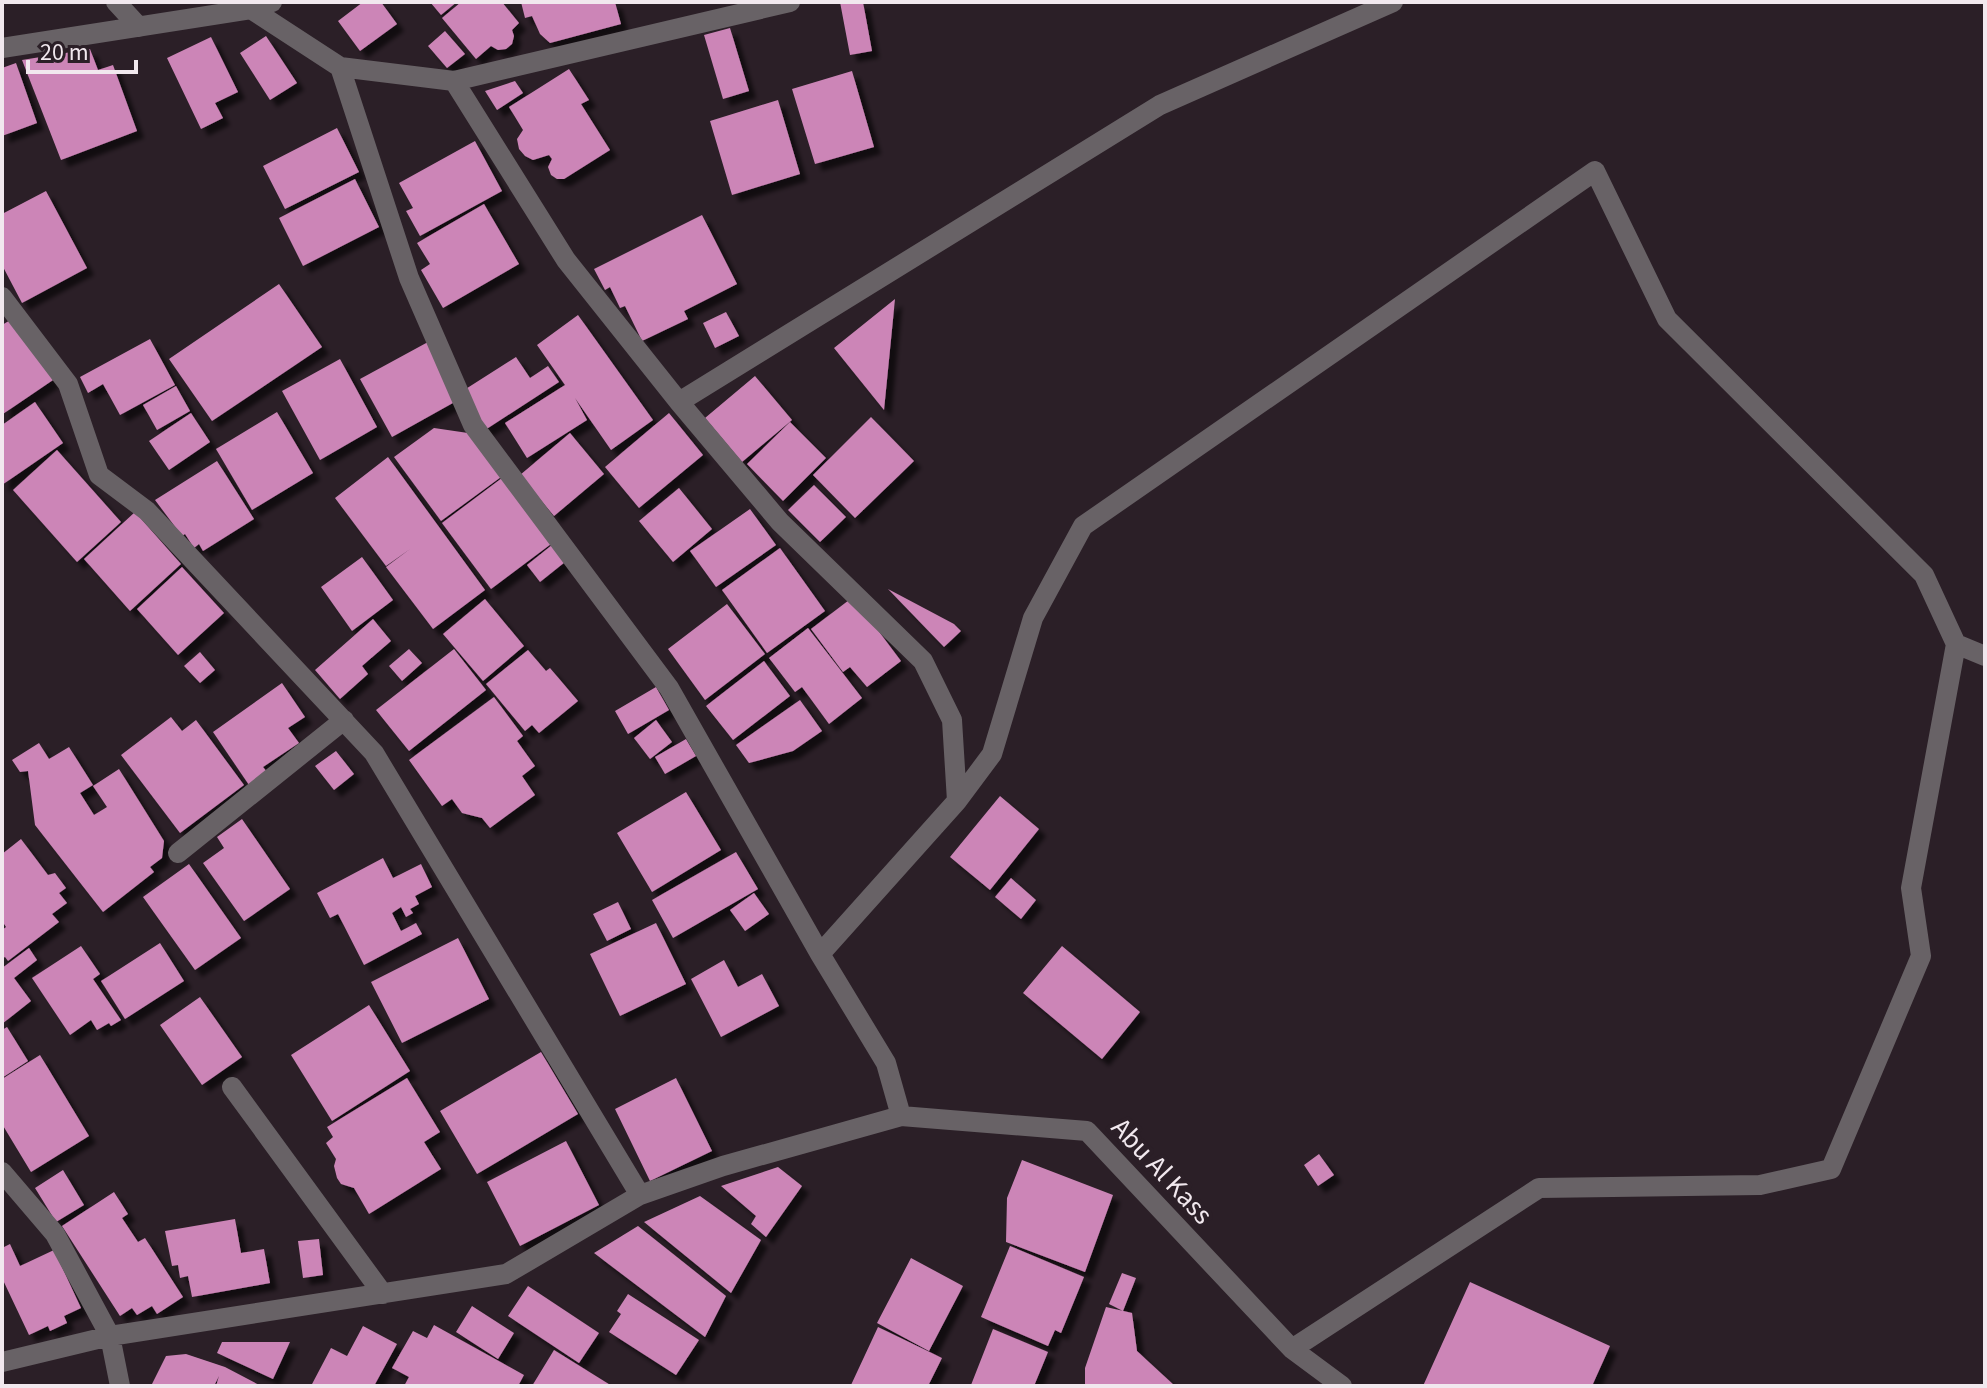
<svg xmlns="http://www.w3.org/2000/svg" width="1987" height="1388" font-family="'Source Sans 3',sans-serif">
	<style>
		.building { fill: #cc85b7; filter: url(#shadow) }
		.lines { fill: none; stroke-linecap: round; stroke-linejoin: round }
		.minor { stroke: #686266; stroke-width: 20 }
		.labels { text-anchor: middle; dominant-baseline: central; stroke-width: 8; stroke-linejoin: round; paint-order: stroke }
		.street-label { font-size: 28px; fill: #f1e8ee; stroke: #2b1f27 }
	</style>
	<defs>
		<filter id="shadow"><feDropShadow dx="7" dy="7" stdDeviation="2" flood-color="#0009"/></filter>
	</defs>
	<rect width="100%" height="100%" fill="#2b1f27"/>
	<path class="building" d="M363 2H381L397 24 360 51 338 21Z
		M430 2H457L441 15Z
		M461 2H502L519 23 512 30 514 36 512 44 506 49 498 50 491 46 476 59 442 18Z
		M521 2H615L621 24 550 43 540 34 532 16 525 18Z
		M840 2H863L872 51 850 55Z
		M730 28 749 91 723 99 704 35Z
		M445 31 465 54 447 68 428 46Z
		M266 36 297 83 270 100 240 53Z
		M211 37 238 92 215 103 223 118 201 129 167 58Z
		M90 49 98 70 113 65 137 131 61 160 22 60Z
		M16 63 37 123 2 136V68Z
		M569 69 589 100 581 104 610 150 564 179H557L551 175 548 167 552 159 549 155 533 160 525 156 519 149 517 139 523 130 509 107Z
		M852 71 874 147 815 164 792 89Z
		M515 81 523 93 497 110 485 91Z
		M778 100 800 174 732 195 710 121Z
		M337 128 359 172 285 209 263 166Z
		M475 141 502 191 420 236 406 211 413 208 399 183Z
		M355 179 379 227 303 266 279 218Z
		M46 191 87 268 22 303 2 265V214Z
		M484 204 519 264 443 308 421 270 430 264 417 243Z
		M702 215 737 284 684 311 688 319 642 341 625 306 620 308 610 287 605 290 594 269Z
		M279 284 322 347 212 421 169 359Z
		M895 299 884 410 834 348Z
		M726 312 739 336 715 348 703 323Z
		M578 315 653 420 611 450 575 398 587 420 527 458 505 423 565 385 537 345Z
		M12 319 53 380 3 414 2 325Z
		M150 339 175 385 120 415 103 384 88 393 80 377Z
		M428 342 460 399 392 437 360 379Z
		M516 357 530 378 548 366 559 382 485 430 461 392Z
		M340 359 377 427 320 460 282 391Z
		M755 376 792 420 742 462 705 418Z
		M176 386 190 411 157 430 143 405Z
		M35 402 63 443 2 485V425Z
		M277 412 313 473 252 510 216 449Z
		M191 413 210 442 169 470 149 441Z
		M669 413 703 455 639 508 605 467Z
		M871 417 914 461 855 518 813 475Z
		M790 422 826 458 783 501 747 464Z
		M434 428 468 433 501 477 441 521 394 457Z
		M570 433 604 474 554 516 520 475Z
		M57 450 121 522 77 562 13 490Z
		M388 457 485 590 433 629 386 567 410 549 386 566 335 498Z
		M217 461 254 519 203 551 199 544 194 548 185 534 182 536 155 500Z
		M502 478 551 544 491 589 442 523Z
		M814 485 846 517 820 542 788 510Z
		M679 488 712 529 673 562 639 521Z
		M750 509 776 545 716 587 690 551Z
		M135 512 181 564 130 611 84 559Z
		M552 545 565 562 540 582 527 565Z
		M780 548 825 611 767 653 722 590Z
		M362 557 393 600 352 631 321 587Z
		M182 567 224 613 178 655 137 609Z
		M888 589 954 624 961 631 944 647Z
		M853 597 901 661 867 687 850 667 843 672 811 629Z
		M485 599 524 646 483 681 443 634Z
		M727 604 765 654 705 700 668 649Z
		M373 619 391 641 362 666 368 674 340 699 315 670Z
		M808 628 862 698 829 724 802 687 795 692 769 658Z
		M409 649 422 663 402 681 389 666Z
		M454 649 486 690 409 751 376 710Z
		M528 650 546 671 550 668 578 701 539 733 532 725 525 731 486 684Z
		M200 652 215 670 200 683 184 666Z
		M764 661 790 696 733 740 706 706Z
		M282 683 305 717 288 728 299 743 263 767 267 772 249 785 213 732Z
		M656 687 669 710 628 734 615 711Z
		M494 697 523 736 517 741 535 766 522 776 535 795 490 828 482 818 462 813 452 799 442 806 409 760Z
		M800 700 822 731 793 751 749 763 736 745Z
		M171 717 182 731 196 720 244 785 180 833 121 755Z
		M656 720 672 742 650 759 634 738Z
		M686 739 696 756 665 774 655 757Z
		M39 743 49 759 69 747 93 785 80 793 94 815 107 807 93 786 119 769 164 841 162 858 150 867 154 872 103 912 35 825 28 771 20 772 12 760Z
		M336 751 354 774 334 790 315 766Z
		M686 792 721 850 652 892 617 833Z
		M1000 796 1039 829 990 890 950 857Z
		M242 819 290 889 244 921 203 863 224 848 217 837Z
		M21 839 48 875 55 873 66 888 59 893 67 903 52 914 59 922 8 961 5 957 2 959V930L6 927 2 921V854Z
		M736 852 758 889 673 938 652 900Z
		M383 858 393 878 421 864 432 887 415 896 419 904 410 909 413 913 406 917 401 907 392 913 401 931 416 923 422 934 364 965 338 914 330 918 317 893Z
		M189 864 241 938 195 970 143 897Z
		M1011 878 1036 900 1021 919 995 897Z
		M754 893 769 914 745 931 730 910Z
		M618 902 631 929 607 941 593 914Z
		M656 923 686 984 620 1016 590 954Z
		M458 938 489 999 402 1043 371 982Z
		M160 943 184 981 125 1019 101 981Z
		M81 946 100 974 93 979 121 1020 111 1026 109 1023 97 1030 91 1020 70 1035 32 978Z
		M1062 946 1140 1012 1102 1059 1023 993Z
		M29 948 37 960 14 978 31 1001 2 1024V968Z
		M724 960 738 987 762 974 779 1006 721 1037 691 979Z
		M200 997 242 1057 202 1085 160 1025Z
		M369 1005 410 1071 332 1121 291 1055Z
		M7 1027 28 1061 2 1078V1030Z
		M541 1052 578 1114 477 1174 440 1111Z
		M40 1055 89 1136 31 1172 2 1124V1079Z
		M407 1078 440 1132 424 1142 441 1169 369 1214 354 1188 341 1184 337 1178 334 1166 336 1159 326 1143 333 1137 327 1127Z
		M676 1078 712 1151 650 1181 615 1109Z
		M566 1141 599 1205 520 1246 487 1182Z
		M1319 1154 1334 1175 1318 1186 1304 1165Z
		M1022 1160 1113 1195 1085 1272 1006 1242 1007 1198Z
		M778 1167 802 1186 766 1237 751 1224 756 1216 721 1186Z
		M63 1170 84 1205 56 1222 35 1188Z
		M114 1192 128 1214 122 1218 138 1242 145 1238 183 1297 157 1314 152 1306 137 1315 132 1308 120 1316 62 1226Z
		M700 1196 761 1240 731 1293 644 1222Z
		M235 1219 241 1253 264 1249 270 1283 192 1297 188 1276 180 1278 178 1265 172 1266 165 1231Z
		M638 1226 726 1296 705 1337 594 1253Z
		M319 1239 323 1275 303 1278 298 1241Z
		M10 1244 20 1266 54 1250 81 1308 64 1316 67 1323 50 1331 48 1326 29 1335 2 1278V1248Z
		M1010 1246 1084 1277 1061 1333 1055 1330 1048 1346 981 1317Z
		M911 1258 963 1286 929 1351 877 1323Z
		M1122 1273 1136 1278 1123 1311 1109 1304Z
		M1470 1282 1610 1346 1592 1386H1423Z
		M528 1286 599 1333 579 1363 508 1316Z
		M628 1294 699 1340 676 1375 609 1332 621 1314 617 1311Z
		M472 1306 514 1333 498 1359 456 1332Z
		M1106 1307 1132 1313 1137 1351 1175 1386H1085V1368Z
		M434 1325 524 1375 518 1386H404L409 1377 392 1368 413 1331 427 1338Z
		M363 1326 397 1344 374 1386H311L331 1348 347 1356Z
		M878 1327 942 1358 928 1386 851 1385Z
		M993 1329 1048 1352 1034 1386 971 1385Z
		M222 1342H290L273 1379 217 1353Z
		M554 1350 612 1386H532Z
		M186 1354 225 1367 261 1386H216L219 1376 214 1386H151L166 1356Z"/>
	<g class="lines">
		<path class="minor" d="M116 2 139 27
			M251 9 340 67 454 81 790 2
			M2 48 251 9 272 2
			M340 67 409 278 473 425 669 688 820 954 886 1063 901 1116
			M454 81 566 260 679 402 780 522 923 661 952 720 957 801
			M2 297 68 384 99 475 147 511 374 753 640 1195
			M679 402 1160 105 1393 2
			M178 853 344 720
			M820 954 957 801 992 754 1033 618 1083 526 1595 171 1667 319 1924 575 1956 644 1985 656
			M232 1087 383 1294
			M2 1172 55 1234 110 1336 120 1386
			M1292 1349 1539 1188 1760 1185 1831 1169 1921 956 1911 888 1956 644
			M2 1362 110 1336 506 1274 640 1195 723 1166 901 1116 1087 1131 1292 1349 1342 1386"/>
	</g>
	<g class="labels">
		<g class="street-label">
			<text transform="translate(1162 1171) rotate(47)">Abu Al Kass</text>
		</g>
	</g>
	<rect width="1987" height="1388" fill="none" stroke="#f1e8ee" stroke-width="8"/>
	<path d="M28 60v12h108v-12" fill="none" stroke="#f1e8ee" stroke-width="4"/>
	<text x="40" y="60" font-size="24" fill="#f1e8ee" stroke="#2b1f27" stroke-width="6" paint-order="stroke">20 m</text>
</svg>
